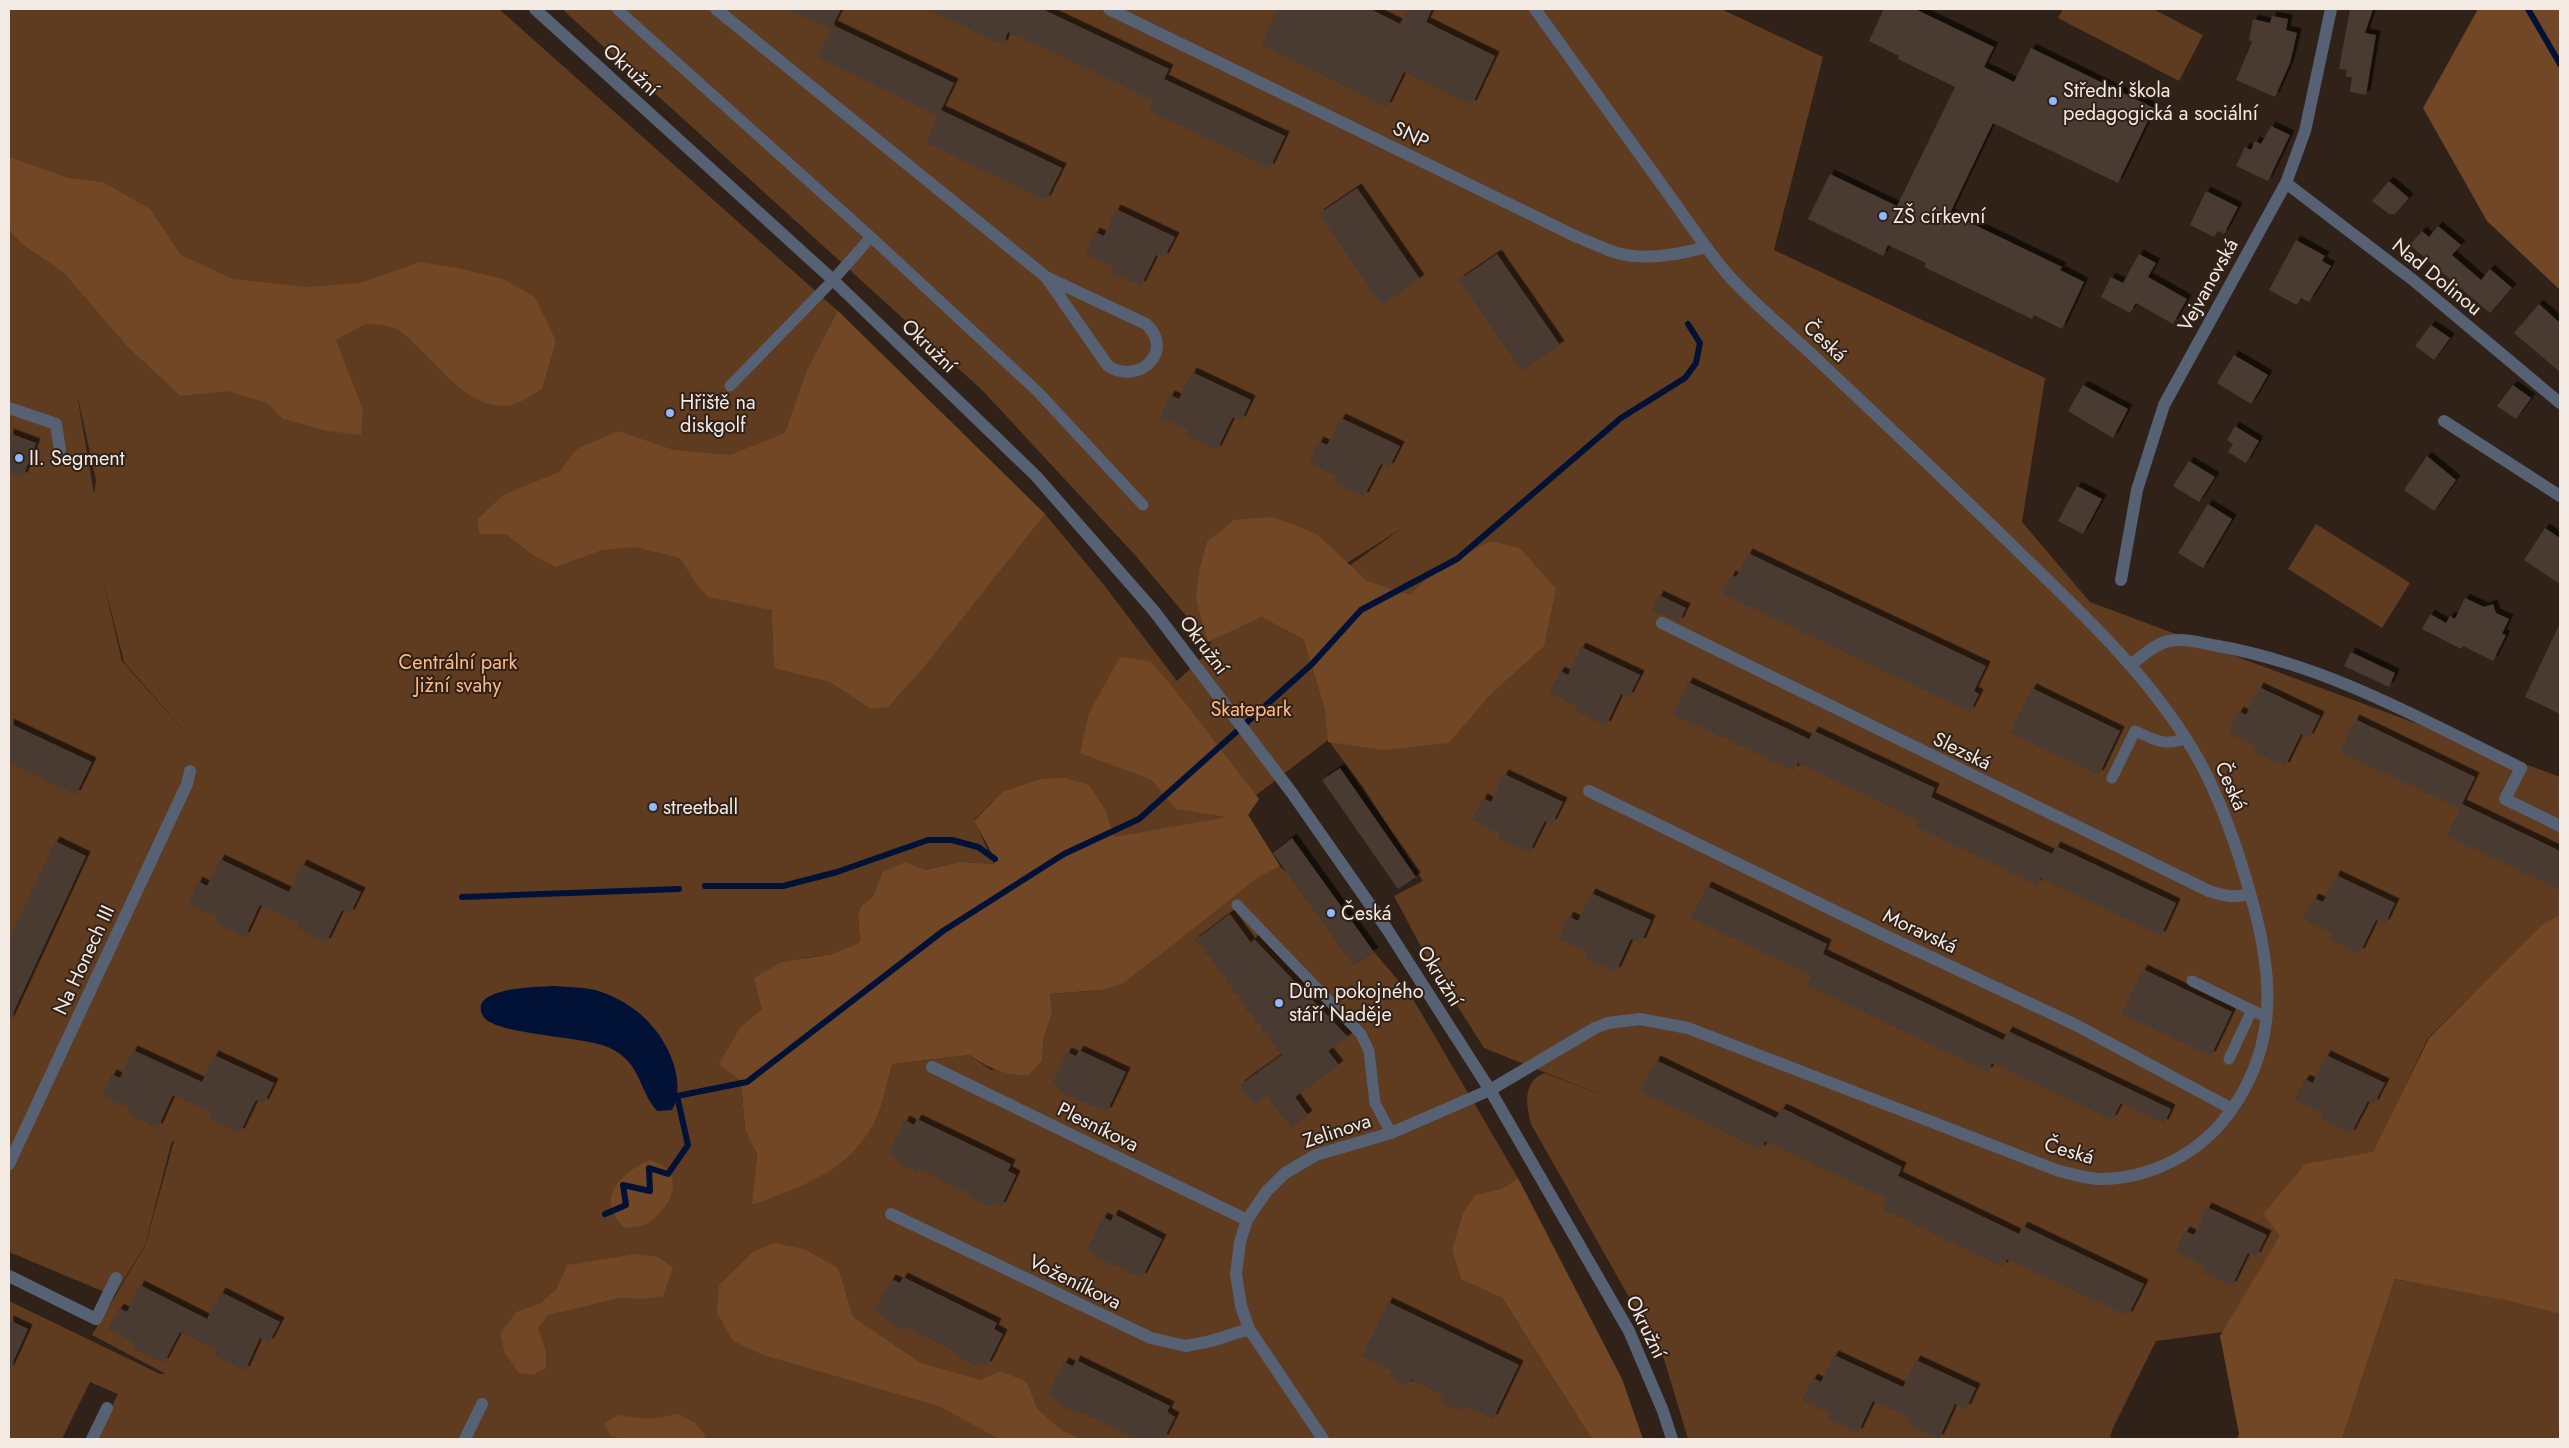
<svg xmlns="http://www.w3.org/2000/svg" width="2569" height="1448" font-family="Jost,sans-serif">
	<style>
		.green { fill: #5f3b1f; fill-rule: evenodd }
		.forest { fill: #714726 }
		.water { fill: #011236 }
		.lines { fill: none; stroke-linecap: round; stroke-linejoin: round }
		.stream { stroke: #011236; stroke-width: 6 }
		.building { fill: #4a3b30; filter: url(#shadow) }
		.service { stroke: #566174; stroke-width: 11 }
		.minor { stroke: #566174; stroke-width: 12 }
		.tertiary { stroke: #566174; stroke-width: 12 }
		.poi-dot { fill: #8fb8fd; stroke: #302218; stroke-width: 2 }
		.labels { text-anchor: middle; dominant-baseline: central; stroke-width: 4; stroke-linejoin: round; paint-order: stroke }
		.street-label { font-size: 20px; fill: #f4eae4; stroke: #302218 }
		.poi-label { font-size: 20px; fill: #f4eae4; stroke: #302218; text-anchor: start }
		.park-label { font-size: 20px; fill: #ffb986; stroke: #302218 }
	</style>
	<defs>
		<filter id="shadow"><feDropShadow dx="4.5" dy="-4.5" stdDeviation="0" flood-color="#0009"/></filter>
	</defs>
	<rect width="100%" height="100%" fill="#302218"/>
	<path class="green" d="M9 9H499L838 311 1045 514 1104 585 1177 681 1208 652 1211 641 1208 642 1134 554 982 390 562 9H1721L1823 57 1774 250 2045 378 2022 522 2090 602 2560 777V916L2542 927 2428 1038 2374 1152 2223 1332 2156 1341 2112 1430 2110 1439H1688L1664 1359 1531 1124C1526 1105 1522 1081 1545 1073L1634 1108 1484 1048 1428 960 1394 896 1423 881 1363 787 1328 740 1229 816 1248 815 1279 866 1287 872 1354 965 1374 952 1410 994 1518 1178 1503 1188 1475 1195 1452 1250 1461 1278 1502 1298 1592 1439H96L118 1394 90 1382 62 1439H9V1301L160 1374H166L92 1335 145 1246 174 1141H172L145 1245 114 1296 9 1252ZM77 394 96 480 94 494ZM1401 529 1318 588 1325 708 1303 639 1261 617ZM103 580 124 662 200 749 122 661ZM1002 792 1106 811 1148 965 1101 990 1050 994 1052 1014 1044 1037 1042 1061 991 1070 969 1055 893 1064 874 1123 753 1205 757 1155 745 1130 741 1081V1026L762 1009 804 958 832 954 860 942 858 916 861 906 873 898 882 873 925 870 960 862 994 864 974 820Z
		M2063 9H2153L2203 35 2179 81 2058 18Z
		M2316 524 2410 583 2382 628 2288 569Z
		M2395 1279 2498 1298 2560 1314V1439H2342Z"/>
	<path class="forest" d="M2478 9H2560V290L2487 221 2423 108Z
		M9 157 68 178 103 182 150 209 181 255 233 279 306 287 360 283 420 262 458 268 503 279 535 297 556 341 542 389C533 394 521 403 511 405 466 413 431 354 400 331 392 325 376 325 367 323L336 340 363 410 361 435 328 431 283 419 267 403 228 391 181 396 129 348 64 273 22 244 9 230Z
		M838 311 1045 514 923 668 888 707 871 709 830 682 774 668 772 610 708 597 695 582 680 558 635 547 602 550 556 567 534 556 506 534H479L478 519 503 495 559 472 577 449 618 431 674 450 730 455 785 433 807 370Z
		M1273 517 1317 534 1367 581 1410 595 1433 572 1490 541 1520 548 1556 589 1544 646 1489 696 1449 743 1383 750 1328 742 1325 709 1303 639 1261 617 1208 642 1196 599 1200 567 1207 542 1234 520Z
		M1120 657 1150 661 1172 686 1259 799 1248 815 1280 866 1260 876 1124 983 1101 990 1050 994 1052 1014 1044 1037 1042 1061 1028 1075C1004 1076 988 1067 969 1055L893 1064C886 1083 883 1106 874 1123 847 1173 802 1186 752 1205L757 1155 745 1130 741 1081 719 1064 741 1026 762 1009 754 978 782 962 832 954 860 942 858 916 861 906 873 897 882 873 905 862 925 870 960 862 994 864 995 859 974 821 1002 792 1041 779 1065 778 1089 785 1106 811 1114 837 1227 817 1176 809 1152 780 1080 753 1089 713Z
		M2560 915V1314L2505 1300 2395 1279 2342 1439H2237L2239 1434 2220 1336 2280 1236 2263 1214 2305 1164 2373 1152 2429 1038 2542 925Z
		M650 1160C657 1163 666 1166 670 1173 680 1193 662 1216 644 1225 639 1227 631 1227 625 1228 593 1200 621 1172 650 1160Z
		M1518 1178 1622 1379 1643 1439H1592L1502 1298 1461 1279 1452 1250 1463 1213 1475 1195 1503 1188Z
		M774 1243 804 1249 838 1268 853 1317 921 1363 980 1380 1000 1371 1027 1382 1037 1409 1063 1431 1080 1439H999L939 1406 763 1355 733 1341 717 1313 719 1285 754 1251Z
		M635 1254 658 1257 673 1268 663 1296 643 1299 619 1298 548 1315 538 1328 546 1352V1368L533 1375 519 1373 505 1353 500 1334 516 1312 539 1304 556 1290 567 1265Z
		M679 1414 695 1423 705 1435V1439H620L610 1435 604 1424 618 1415 648 1419Z"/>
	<path class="water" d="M553 986C566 987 582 987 595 990 633 1001 662 1028 674 1065 678 1080 680 1096 672 1110L657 1111C637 1087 642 1064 610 1048 587 1036 493 1035 483 1016 467 987 539 987 553 986Z"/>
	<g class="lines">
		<path class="stream" d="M2528 9 2560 64
			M705 886H783L837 872 928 840H952L978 847 995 859
			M462 897 679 889
			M605 1214 626 1205 623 1185 650 1191 649 1168 668 1174 688 1145 677 1096 747 1082 943 931 1064 854 1139 819 1312 664 1361 610 1457 559 1621 418 1685 378 1696 363 1700 343 1688 324"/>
	</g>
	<path class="building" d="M787 9H841L833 25 954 83 941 110 1062 168 1046 200 926 143 938 116 817 57 831 29Z
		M927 9H1042L1169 69 1164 79 1285 136 1270 168 1149 111 1154 101 1059 55 1008 32 1003 45Z
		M1278 9H1370L1400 24 1408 9H1432L1426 22 1495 56 1472 105 1404 72 1387 107 1261 45Z
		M1884 9H1915L1994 47 1984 67 2014 82 2031 48 2154 108 2118 183 1993 123 1950 213 2062 267 2060 270 2084 282 2062 329 2034 315 2032 319 1924 267 1926 263 1888 245 1883 256 1808 219 1830 174 1897 206 1955 87 1898 59 1899 56 1869 41Z
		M2350 9H2373L2365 33 2376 35 2366 95 2350 92 2352 77H2346L2347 70 2339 69Z
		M2272 16 2288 19 2286 30 2297 33 2290 63 2275 97 2236 80 2252 42 2249 40 2253 19 2270 23Z
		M2271 126 2290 135 2268 181 2236 166 2245 147 2251 150 2255 141 2261 144Z
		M2389 181 2409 198 2395 214H2389L2372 201Z
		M1357 188 1420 279 1382 305 1319 214Z
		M2206 191 2238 207 2224 234 2218 231 2214 237 2190 225Z
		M1116 209 1175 237 1164 258 1156 255 1141 286 1112 273 1114 267 1085 254 1095 232 1104 236Z
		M2438 226 2461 245 2452 255 2481 280 2490 269 2512 288 2490 313 2410 245 2422 231 2429 237Z
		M2296 240 2325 256 2322 261 2331 266 2309 302 2301 298 2297 305 2269 290Z
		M1497 254 1560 345 1522 371 1459 280Z
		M2139 254 2156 263 2148 277 2187 299 2173 324 2136 303 2130 313 2101 297 2111 277 2123 283Z
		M2539 304 2560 323V372L2514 333Z
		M2431 325 2450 338 2434 360 2415 346Z
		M2234 355 2268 375 2251 404 2217 383Z
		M1192 372 1251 400 1241 421 1233 417 1217 450 1186 435 1188 430 1160 417 1170 395 1179 399Z
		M2083 385 2128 409 2113 438 2068 411Z
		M2513 385 2531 398 2516 419 2497 406Z
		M1341 418 1400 446 1389 468 1381 464 1364 497 1334 482 1337 477 1309 463 1319 441 1327 445Z
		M2235 426 2259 441 2246 463 2228 452 2233 444 2227 440Z
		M9 433 36 443 23 477 9 472Z
		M2427 456 2456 480 2434 511 2404 490Z
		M2189 461 2215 477 2199 502 2173 486Z
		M2077 486 2102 499 2083 534 2058 521Z
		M2208 504 2232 519 2203 568 2178 553Z
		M2545 528 2560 538V584L2524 560Z
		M1748 553 1986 666 1974 691 1979 694 1970 712 1722 594 1731 575 1736 577Z
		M1659 595 1686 608 1679 622 1652 611Z
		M2465 598 2484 607 2493 604 2496 613 2509 619 2502 634 2506 635 2493 661 2463 646 2461 649 2422 629 2430 614 2446 623 2450 616 2455 619Z
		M2560 623V714L2525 697Z
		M1581 647 1640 675 1629 697 1621 694 1606 726 1575 711 1577 706 1549 693 1560 671 1568 675Z
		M2351 652 2395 673 2389 687 2344 666Z
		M1688 682 1809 739 1814 731 1935 788 1931 797 2052 854 2056 846 2176 903 2161 936 2041 878 2037 885 1916 827 1920 821 1798 763 1794 771 1673 714Z
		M2259 687 2320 716 2309 738 2301 734 2285 767 2254 752 2257 747 2228 733 2239 711 2246 715Z
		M2032 688 2120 731 2099 775 2010 733Z
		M2355 719 2475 777 2462 804 2560 851V890L2447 836 2460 809 2340 752Z
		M9 723 92 762 76 795 9 762Z
		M1340 768 1416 877 1398 889 1322 780Z
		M1504 774 1563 802 1552 824 1545 821 1529 853 1498 838 1500 834 1472 820 1483 798 1491 802Z
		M1292 838 1374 952 1354 965 1273 853Z
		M55 841 86 856 9 1022V940Z
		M220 859 289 892 302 864 361 892 350 914 342 910 326 943 296 928 299 923 260 905 245 937 215 923 217 917 188 904 198 881 207 886Z
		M2336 875 2395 903 2385 924 2376 920 2360 953 2330 939 2332 934 2303 919 2314 898 2323 902Z
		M1707 886 1827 944 1823 954 2003 1040 2008 1031 2171 1109 2164 1124 2121 1103 2112 1120 1992 1063 1988 1072 1807 985 1812 976 1691 918Z
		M1591 893 1651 920 1641 943 1631 939 1616 972 1585 958 1588 952 1558 939 1569 916 1578 921Z
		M1230 914 1251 943 1254 939 1348 1037 1328 1051 1339 1065 1295 1097 1308 1115 1291 1128 1267 1096 1254 1105 1240 1085 1283 1054 1274 1049 1276 1045 1267 1039 1269 1035 1260 1029 1262 1025 1253 1020 1255 1016 1245 1010 1248 1006 1239 1000 1241 996 1231 991 1234 987 1225 981 1227 977 1217 971 1219 967 1210 961 1212 957 1203 952 1205 948 1194 941Z
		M2143 969 2232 1012 2211 1056 2121 1014Z
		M133 1050 202 1082 214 1055 274 1083 264 1104 256 1100 240 1133 209 1119 212 1113 173 1095 158 1128 128 1114 130 1109 102 1095 112 1074 120 1078Z
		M1079 1050 1126 1072 1107 1112 1059 1092 1060 1088 1052 1084 1067 1052 1076 1056Z
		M2326 1055 2385 1083 2374 1104 2368 1101 2351 1134 2321 1119 2324 1114 2294 1100 2305 1079 2313 1083Z
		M1656 1060 1776 1118 1782 1108 1902 1167 1898 1176 2019 1234 2023 1226 2144 1284 2128 1316 2007 1259 2003 1267 1882 1209 1887 1199 1765 1141 1761 1150 1640 1091Z
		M917 1119 1011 1164 1008 1171 1016 1175 1001 1207 992 1203 990 1207 969 1197 970 1194 919 1169 917 1172 896 1161 898 1158 889 1153 905 1120 914 1125Z
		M2207 1207 2267 1235 2256 1257 2248 1253 2232 1286 2202 1272 2205 1266 2175 1252 2185 1231 2194 1235Z
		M1114 1214 1162 1239 1142 1278 1093 1256 1095 1253 1087 1249 1103 1217 1111 1221Z
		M903 1277 997 1323 994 1329 1003 1334 987 1366 978 1362 976 1366 955 1356 957 1352 905 1327 904 1330 883 1320 885 1316 875 1312 891 1279 900 1283Z
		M140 1285 207 1319 221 1292 280 1322 269 1343 260 1338 245 1371 215 1356 217 1350 180 1332 164 1363 133 1348 136 1344 108 1329 119 1308 127 1312Z
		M1388 1302 1519 1365 1493 1419 1463 1405 1460 1411 1441 1402 1444 1396 1411 1379 1408 1386 1389 1377 1392 1371 1362 1356Z
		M9 1320 28 1329 9 1371Z
		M1834 1355 1903 1387 1916 1360 1976 1388 1966 1409 1955 1404 1939 1439 1908 1424 1910 1418 1873 1401 1858 1433 1828 1419 1831 1414 1802 1400 1813 1378 1821 1382Z
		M1076 1360 1170 1406 1167 1412 1175 1417 1164 1439H1137L1078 1411 1076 1413 1055 1403 1057 1399 1048 1395 1064 1362 1073 1366Z"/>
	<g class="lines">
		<path class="service" d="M617 9 871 237 1037 391 1143 505
			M730 386 833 280 871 237
			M2112 778 2135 731C2156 740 2162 746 2185 739
			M1237 905 1361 1034 1369 1051 1375 1103 1391 1133
			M2192 981 2266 1017
			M2229 1059 2252 1010"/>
		<path class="minor" d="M716 9 1046 277 1146 324C1175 350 1140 386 1108 366L1046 277
			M1109 9 1577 237C1590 242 1604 249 1617 253 1646 261 1678 255 1706 247
			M2286 183 2413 280 2560 403
			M9 408 56 424 60 450
			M2444 421 2560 496
			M2121 580 2137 490 2164 405 2286 183 2305 131 2331 9
			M1662 623 2209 891C2225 896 2235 899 2250 893
			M2130 665C2142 657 2154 644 2169 641 2184 638 2202 643 2218 646 2326 665 2423 720 2521 768L2505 799 2560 826
			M1589 791 1886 936 2074 1024 2232 1109
			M932 1067 1247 1220
			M9 1164 187 784 190 771
			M891 1214 1151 1338 1186 1346 1211 1341 1249 1329
			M9 1276 96 1319 116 1278
			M92 1439 107 1408
			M465 1439 482 1404
			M1323 1439 1249 1329 1241 1306 1236 1274 1240 1242 1247 1220 1266 1192 1285 1173 1316 1155 1391 1133 1490 1090 1595 1028 1608 1023 1640 1019 1688 1028 2059 1171C2072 1174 2085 1178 2098 1179 2145 1180 2193 1157 2223 1121 2277 1054 2275 983 2253 904 2239 852 2221 797 2193 750 2148 675 2084 615 2022 555 1956 490 1889 427 1822 364 1792 335 1758 308 1730 277 1706 250 1686 218 1664 188 1621 128 1578 69 1535 9"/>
		<path class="tertiary" d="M535 9 833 280 1036 476 1154 611 1292 793 1387 929 1490 1090 1629 1331 1663 1411 1672 1439"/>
	</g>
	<g class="poi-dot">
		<circle cx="2053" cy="101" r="5"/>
		<circle cx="1883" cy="216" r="5"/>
		<circle cx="670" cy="413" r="5"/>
		<circle cx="19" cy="458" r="5"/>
		<circle cx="653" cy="807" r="5"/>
		<circle cx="1331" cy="913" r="5"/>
		<circle cx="1279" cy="1003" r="5"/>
	</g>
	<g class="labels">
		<g class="street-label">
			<text transform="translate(631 70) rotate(42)">Okružní</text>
			<text transform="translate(1411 135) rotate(26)">SNP</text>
			<text transform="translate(2437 277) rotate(39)">Nad Dolinou</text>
			<text transform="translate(2208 285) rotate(-61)">Vejvanovská</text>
			<text transform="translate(1825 341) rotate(43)">Česká</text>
			<text transform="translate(929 346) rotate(44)">Okružní</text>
			<text transform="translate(1204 645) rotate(53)">Okružní</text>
			<text transform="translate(1962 751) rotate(26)">Slezská</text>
			<text transform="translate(2231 786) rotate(66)">Česká</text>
			<text transform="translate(1920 931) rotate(25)">Moravská</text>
			<text transform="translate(84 960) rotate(-65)">Na Honech III</text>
			<text transform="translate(1440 976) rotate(58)">Okružní</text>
			<text transform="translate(1098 1127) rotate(26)">Plesníkova</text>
			<text transform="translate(1337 1131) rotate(-18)">Zelinova</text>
			<text transform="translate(2069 1151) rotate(16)">Česká</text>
			<text transform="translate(1075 1282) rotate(26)">Voženílkova</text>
			<text transform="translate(1646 1327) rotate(64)">Okružní</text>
		</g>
		<g class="poi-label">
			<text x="2063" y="90">Střední škola<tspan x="2063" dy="23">pedagogická a sociální</tspan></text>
			<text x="1893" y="216">ZŠ církevní</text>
			<text x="680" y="402">Hřiště na<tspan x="680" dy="23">diskgolf</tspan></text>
			<text x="29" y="458">II. Segment</text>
			<text x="663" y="807">streetball</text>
			<text x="1341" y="913">Česká</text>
			<text x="1289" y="991">Dům pokojného<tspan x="1289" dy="23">stáří Naděje</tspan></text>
		</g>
		<g class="park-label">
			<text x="458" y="662">Centrální park<tspan x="458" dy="23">Jižní svahy</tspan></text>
			<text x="1251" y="709">Skatepark</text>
		</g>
	</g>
	<rect width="2569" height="1448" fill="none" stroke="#f4eae4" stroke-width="20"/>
</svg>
